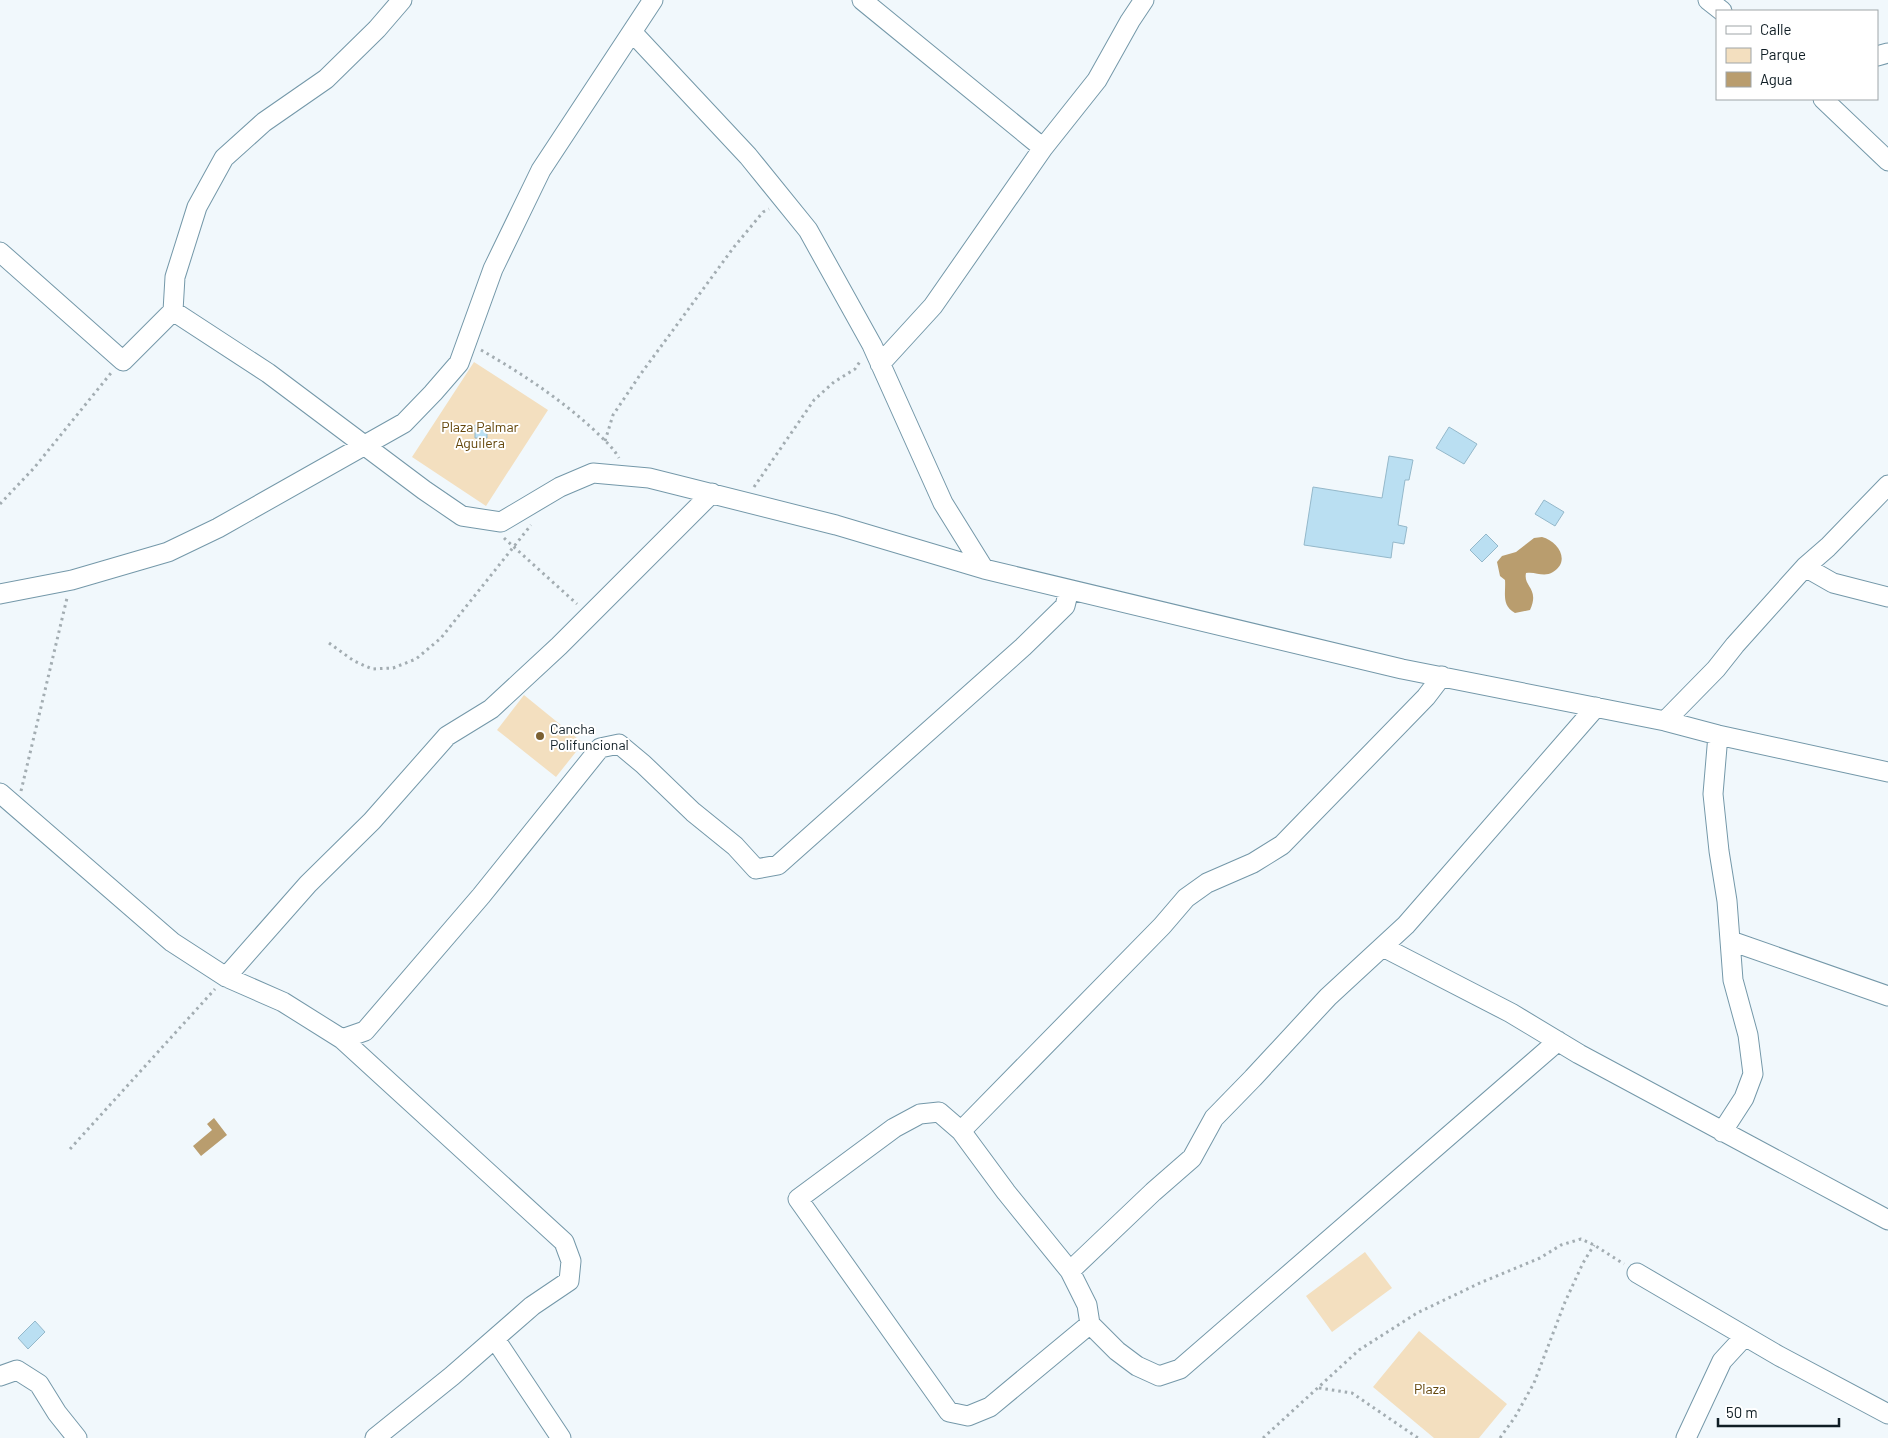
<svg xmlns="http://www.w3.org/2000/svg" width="1888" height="1438" font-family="Barlow,sans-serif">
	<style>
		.green { fill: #f3dfbf }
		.water { fill: #b99d6e }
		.building { fill: #badff2; stroke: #94b8ca }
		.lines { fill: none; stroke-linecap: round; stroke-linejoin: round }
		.minor-casing { stroke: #7498a9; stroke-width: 21 }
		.path { stroke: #a3adb2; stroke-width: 3; stroke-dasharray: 2.5 4; stroke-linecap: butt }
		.minor { stroke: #fff; stroke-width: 19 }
		.poi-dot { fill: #7b6032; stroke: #fff; stroke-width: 2 }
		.labels { text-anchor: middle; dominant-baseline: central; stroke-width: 4; stroke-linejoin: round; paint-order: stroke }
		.park-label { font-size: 14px; fill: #634509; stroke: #fff }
		.poi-label { font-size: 14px; fill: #101e25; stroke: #fff; text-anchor: start }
	</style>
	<rect width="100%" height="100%" fill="#f1f8fc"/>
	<path class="green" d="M474 362 548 410 486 506 412 457Z
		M524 695 583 743 556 777 497 730Z
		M1365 1252 1392 1288 1332 1332 1306 1296Z
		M1419 1331 1507 1404 1479 1438H1434L1373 1387Z"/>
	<path class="water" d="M1542 537C1558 541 1571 561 1553 572 1543 578 1536 571 1526 573 1523 587 1540 588 1530 610L1515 613C1501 605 1506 593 1505 580L1500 576 1497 562 1502 556 1516 552 1534 538Z
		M214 1118 227 1135 201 1156 193 1146 212 1130 207 1124Z"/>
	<path class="building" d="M475 425H487V438H475Z
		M1449 427 1477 444 1464 464 1436 448Z
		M1389 456 1413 460 1409 480H1405L1398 525 1407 527 1404 544 1393 542 1391 558 1304 545 1313 487 1382 498Z
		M1544 500 1564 512 1555 526 1535 514Z
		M1486 534 1498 546 1482 562 1470 550Z
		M35 1321 45 1332 28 1349 18 1338Z"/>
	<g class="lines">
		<g class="minor-casing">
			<path id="minor" d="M862 0 1043 148
				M1708 0 1722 11
				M632 32 748 156 808 230 872 345 943 503 984 569
				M1877 56 1888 53
				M1823 99 1888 161
				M0 252 123 361 173 311 175 277 197 207 224 158 264 122 326 79 377 29 402 0
				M173 311 268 373 424 490 462 516 501 522 560 487 593 473 649 478 836 525 984 569 1402 669 1665 721 1718 735 1888 772
				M880 364 933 306 1043 148 1097 80 1130 21 1144 0
				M1805 567 1833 583 1888 597
				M0 594 72 580 168 552 218 528 404 423 433 393 459 363 493 269 541 170 653 0
				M1665 721 1716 669 1735 645 1805 567 1828 547 1888 485
				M1718 735 1713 794 1719 851 1727 901 1733 980 1748 1035 1753 1074 1744 1098 1722 1132
				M0 793 172 942 226 977 283 1002 342 1039 365 1031 481 896 600 748 619 744 643 764 693 812 735 846 756 869 778 865 1023 647 1065 606 1069 590
				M1731 941 1888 996
				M1383 947 1511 1013 1579 1054 1888 1220
				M226 977 308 884 372 821 447 736 491 709 559 646 712 493
				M342 1039 564 1242 571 1261 569 1281 532 1306 452 1376 375 1438
				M939 1112 961 1131 1006 1192 1070 1271 1087 1305 1090 1324 990 1407 968 1416 949 1412 798 1199 894 1128 920 1114Z
				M961 1131 1162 926 1186 898 1207 883 1253 863 1282 845 1426 697 1442 676
				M1070 1271 1153 1192 1192 1158 1214 1118 1253 1078 1328 997 1406 925 1596 707
				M1637 1273 1779 1356 1888 1414
				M1090 1324 1117 1351 1137 1366 1159 1376 1180 1369 1558 1041
				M495 1339 561 1438
				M0 1376 17 1370 39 1384 57 1413 77 1438
				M1686 1438 1722 1361 1745 1336"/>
		</g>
		<path class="path" d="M481 350C521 373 559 398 593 429 603 439 612 446 619 458
			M605 441 613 415 640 375 734 247 763 212 769 209
			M754 487 814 400 834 382 855 369 861 360
			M0 504 34 468 111 373
			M504 538 577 604
			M329 643 354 661 372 669 393 668 416 659 441 638 531 525
			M21 791 67 598
			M70 1149 215 989
			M1319 1388 1352 1393 1418 1438
			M1263 1438 1359 1350 1417 1313 1482 1282 1540 1258 1561 1245 1581 1239 1594 1245 1624 1264
			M1500 1438 1515 1417 1534 1383 1565 1302 1583 1263 1594 1245"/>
		<use href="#minor" class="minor"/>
	</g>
	<circle class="poi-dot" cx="540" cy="736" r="5"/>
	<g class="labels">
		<g class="park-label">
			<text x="480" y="426">Plaza Palmar<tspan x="480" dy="16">Aguilera</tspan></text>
			<text x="1430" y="1388">Plaza</text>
		</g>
		<g class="poi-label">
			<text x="550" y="728">Cancha<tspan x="550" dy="16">Polifuncional</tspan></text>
		</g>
	</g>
	<rect x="1716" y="10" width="162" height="90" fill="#ffffff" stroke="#9fa5a8"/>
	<rect x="1726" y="26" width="25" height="8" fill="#ffffff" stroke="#9fa5a8"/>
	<text x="1760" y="35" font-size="15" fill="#101e25">Calle</text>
	<rect x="1726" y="48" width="25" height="15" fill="#f3dfbf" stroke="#9fa5a8"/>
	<text x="1760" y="60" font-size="15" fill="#101e25">Parque</text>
	<rect x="1726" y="72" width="25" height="15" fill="#b99d6e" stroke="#9fa5a8"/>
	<text x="1760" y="85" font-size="15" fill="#101e25">Agua</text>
	<path d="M1718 1418v8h121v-8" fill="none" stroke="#101e25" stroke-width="2.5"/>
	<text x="1726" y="1418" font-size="15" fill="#101e25" stroke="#ffffff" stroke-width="4" paint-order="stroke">50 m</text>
</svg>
